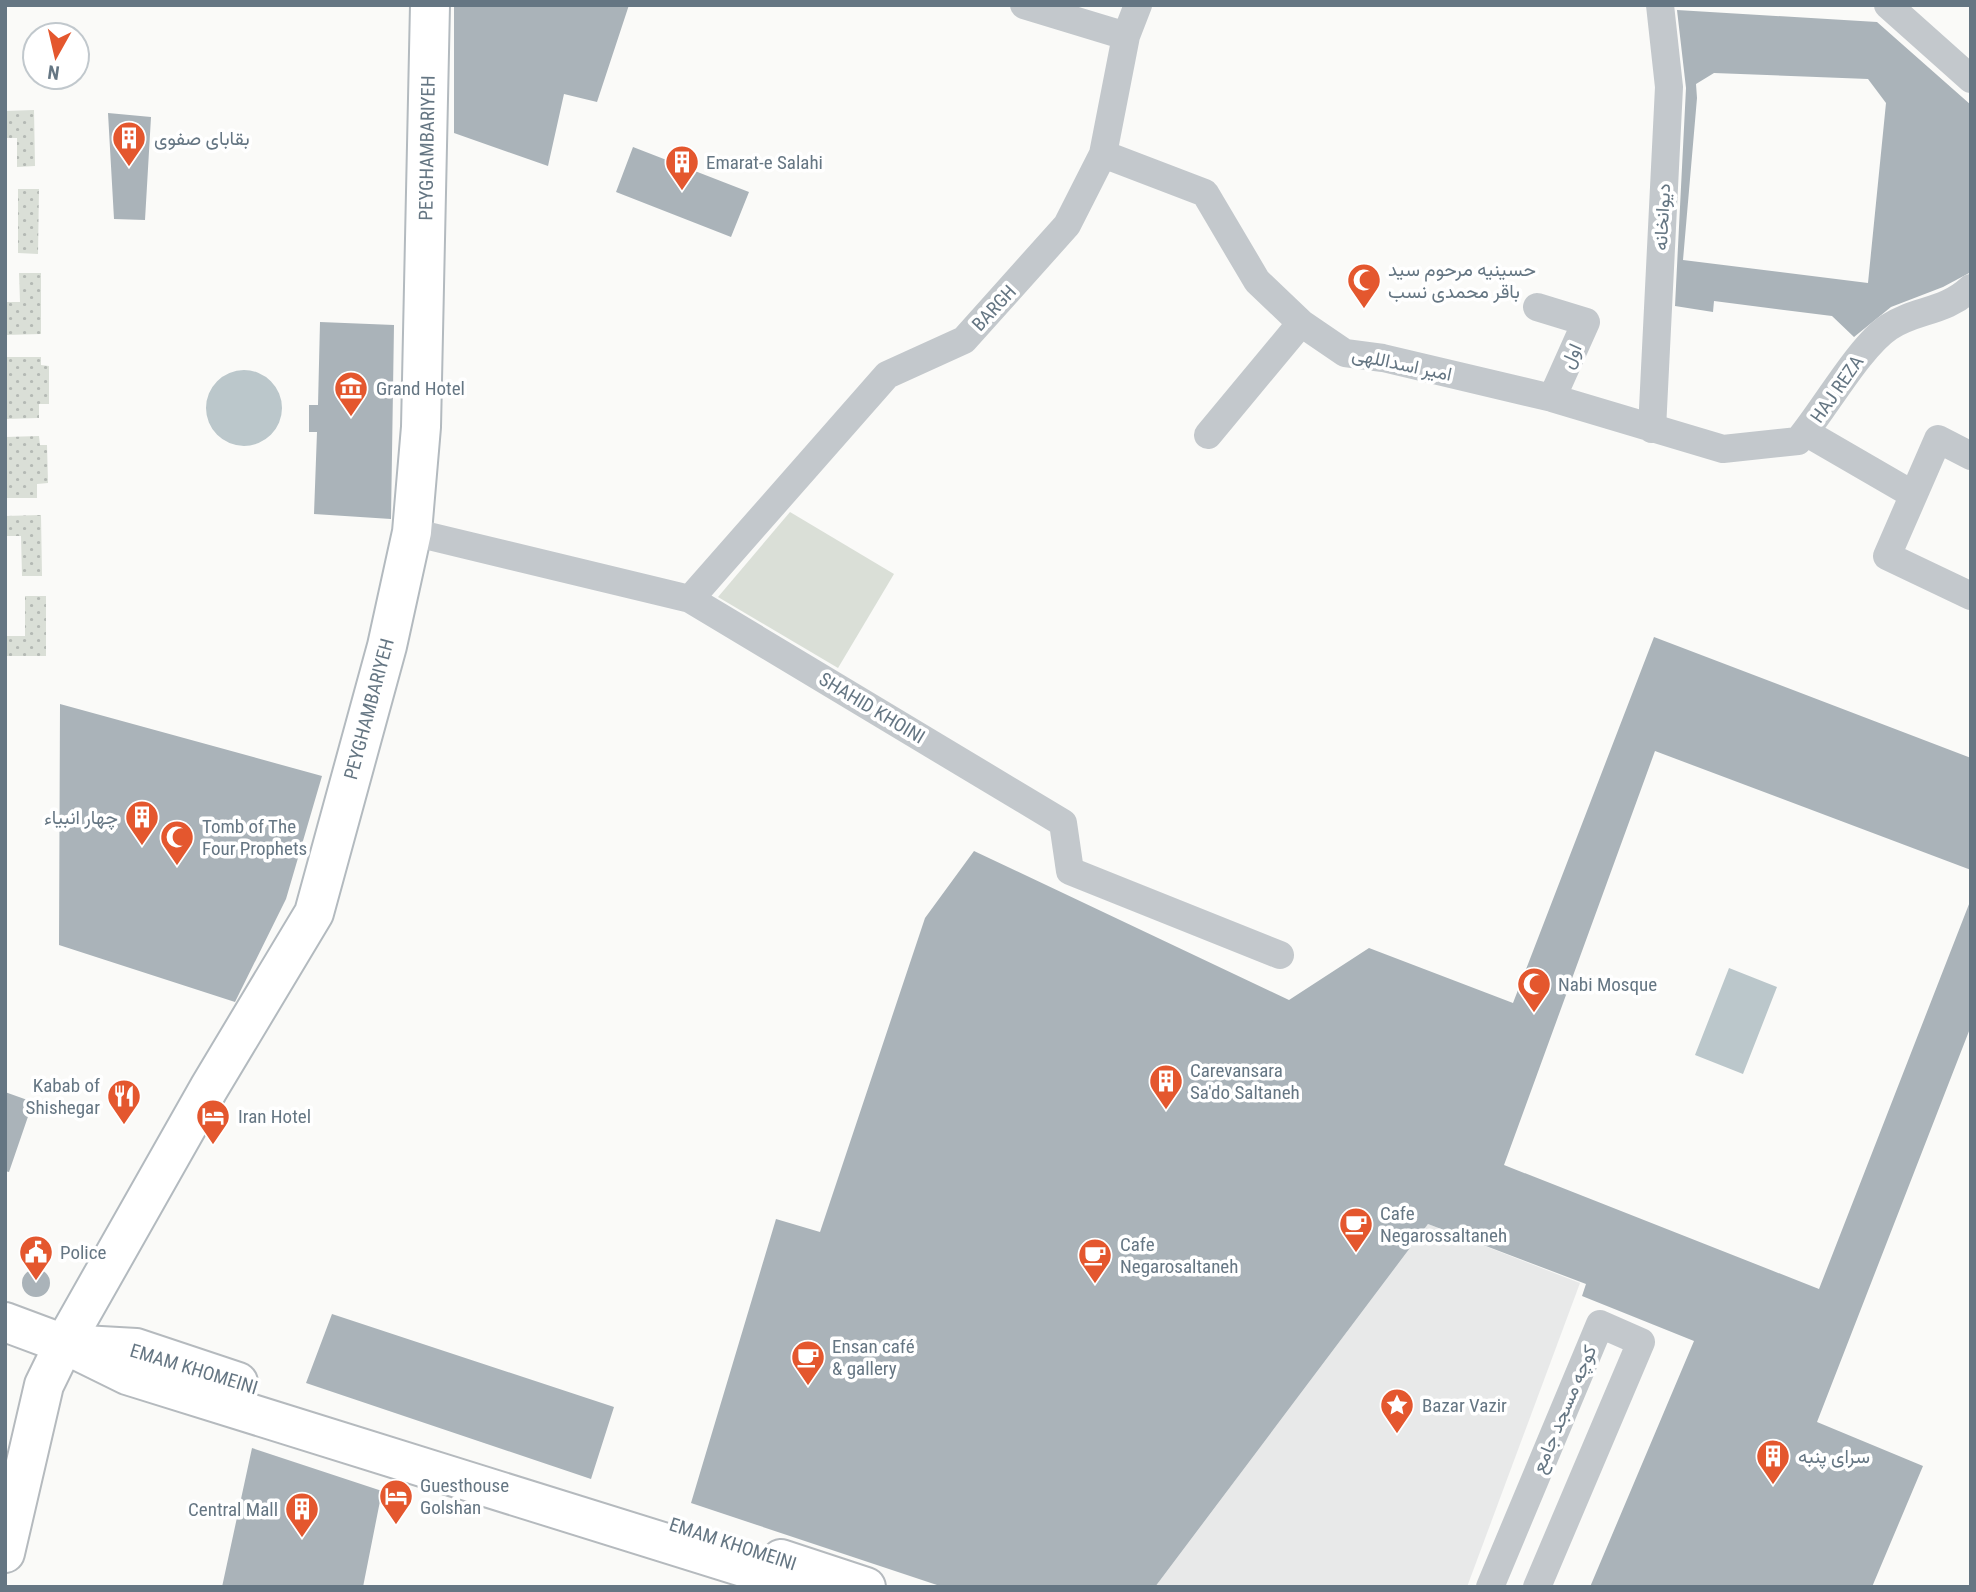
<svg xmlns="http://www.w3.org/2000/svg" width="1976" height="1592" font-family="'Roboto Condensed',Vazirmatn,sans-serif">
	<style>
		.built { fill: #e8e9e9 }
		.grass { fill: url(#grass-dots) }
		.green { fill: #dadfd7 }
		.water { fill: #bbc7cb }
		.building { fill: #aab3b9; fill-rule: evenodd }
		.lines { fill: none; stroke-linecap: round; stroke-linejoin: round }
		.secondary-casing { stroke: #b3babf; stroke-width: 42 }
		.primary-casing { stroke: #b5babe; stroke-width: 42 }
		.street { stroke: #c3c8cc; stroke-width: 28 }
		.secondary { stroke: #fff; stroke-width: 38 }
		.primary { stroke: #fff; stroke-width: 38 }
		.labels { text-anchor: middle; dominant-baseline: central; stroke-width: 7; stroke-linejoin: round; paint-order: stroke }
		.poi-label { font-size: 19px; fill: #657683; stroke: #fff; text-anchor: start }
		.street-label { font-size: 19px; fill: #657683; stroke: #fff }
	</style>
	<defs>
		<pattern id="grass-dots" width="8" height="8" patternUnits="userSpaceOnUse" patternTransform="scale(1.75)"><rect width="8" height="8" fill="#dadfd7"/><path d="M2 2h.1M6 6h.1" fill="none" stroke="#b4b9b4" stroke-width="1.8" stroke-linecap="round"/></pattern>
	</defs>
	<rect width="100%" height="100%" fill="#fafaf8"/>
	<path class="built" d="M1428 1224 1580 1283 1467 1587H1155Z"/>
	<path class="grass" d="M34 110 35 166 17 167V138H5V111Z
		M18 189H39L38 254 18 253Z
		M19 273H41V334L5 335V302H20Z
		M5 357H41V365L49 366V404H39V418L5 419Z
		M39 436 40 445H47L48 483 37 484V498H5V437Z
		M41 515 42 576H22L21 536H5V516Z
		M25 596H46V656H5V636H25Z"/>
	<path class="green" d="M790 512 894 574 838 668 718 597Z"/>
	<path class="water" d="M206 408a38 38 0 1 1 76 0a38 38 0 1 1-76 0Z
		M1729 968 1777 987 1743 1074 1695 1055Z"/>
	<path class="building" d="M454 5H629L597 102 564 94 548 166 454 133Z
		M1677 10 1877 22 1971 105V272L1943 287 1891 307 1854 337 1832 316 1714 301 1713 312 1675 306 1686 88ZM1714 73 1868 79 1886 103 1868 283 1683 260 1697 98 1696 84Z
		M108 113 151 117 145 220 114 219Z
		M633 147 749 192 731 237 616 192Z
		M320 322 394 325 391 519 314 514 317 432H309V405H318Z
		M1654 637 1971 758V870L1655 751 1504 1165 1819 1289 1971 899V1026L1817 1422 1923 1466 1872 1587H1590L1694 1341 1582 1296 1586 1284 1428 1224 1155 1587H943L691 1503 776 1219 820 1232 925 918 974 851 1289 1000 1369 948 1513 1003Z
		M60 704 322 776 286 899 235 1002 59 945Z
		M5 1092 33 1102 9 1172 5 1171Z
		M22 1283a14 14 0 1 1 28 0a14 14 0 1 1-28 0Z
		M332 1314 614 1407 591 1479 306 1383Z
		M252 1448 382 1491 363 1587H222Z"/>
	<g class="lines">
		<g class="secondary-casing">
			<path id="secondary" d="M64 1344 209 1088 314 913 387 646 412 532 421 427 430 5"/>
		</g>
		<g class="primary-casing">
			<path id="primary" d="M5 1322 64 1344 127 1375 807 1587
				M83 1345 136 1348 238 1382
				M5 1553 44 1385 64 1344
				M781 1559 866 1587"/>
		</g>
		<path class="street" d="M1024 5 1126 36
			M1888 5 1971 79
			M1103 154 1205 193 1257 281 1301 323 1345 353 1383 358 1552 398 1723 449 1798 441C1824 410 1859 347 1889 327 1916 309 1944 313 1971 288
			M1537 307 1586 322 1552 398
			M1652 429 1669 87 1660 5
			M1805 432 1912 494
			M1208 435 1301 323
			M1971 456 1938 439 1887 556 1971 596
			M412 532 690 599 1063 823 1070 871 1280 955
			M690 599 887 375 964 340 1067 225 1103 154 1126 36 1138 5
			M1490 1587 1600 1324 1641 1342 1537 1587"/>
		<use href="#secondary" class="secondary"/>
		<use href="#primary" class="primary"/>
	</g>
	<defs>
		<g id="building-pin" transform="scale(1.75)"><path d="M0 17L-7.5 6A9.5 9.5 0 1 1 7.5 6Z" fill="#e4572e" stroke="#fff"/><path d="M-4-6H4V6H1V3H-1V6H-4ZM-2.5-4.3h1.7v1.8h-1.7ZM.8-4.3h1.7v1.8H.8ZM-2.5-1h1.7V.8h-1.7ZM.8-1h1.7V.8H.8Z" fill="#fff"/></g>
		<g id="mosque-pin" transform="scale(1.75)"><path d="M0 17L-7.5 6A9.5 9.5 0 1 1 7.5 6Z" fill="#e4572e" stroke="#fff"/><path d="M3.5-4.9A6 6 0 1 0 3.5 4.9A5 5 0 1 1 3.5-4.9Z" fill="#fff"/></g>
		<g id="museum-pin" transform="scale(1.75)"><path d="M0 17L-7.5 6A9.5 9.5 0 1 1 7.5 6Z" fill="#e4572e" stroke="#fff"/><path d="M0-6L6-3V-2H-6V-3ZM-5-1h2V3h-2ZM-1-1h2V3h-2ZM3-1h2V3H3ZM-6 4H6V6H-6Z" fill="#fff"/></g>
		<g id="restaurant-pin" transform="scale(1.75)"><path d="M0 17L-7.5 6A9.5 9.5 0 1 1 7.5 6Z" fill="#e4572e" stroke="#fff"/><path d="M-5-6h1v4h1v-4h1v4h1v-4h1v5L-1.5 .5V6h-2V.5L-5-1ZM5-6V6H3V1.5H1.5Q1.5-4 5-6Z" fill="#fff"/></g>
		<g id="hotel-pin" transform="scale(1.75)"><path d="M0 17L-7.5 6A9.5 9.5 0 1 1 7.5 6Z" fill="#e4572e" stroke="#fff"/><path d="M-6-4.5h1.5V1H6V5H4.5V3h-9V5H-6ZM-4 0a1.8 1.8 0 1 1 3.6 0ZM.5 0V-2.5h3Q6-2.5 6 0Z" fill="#fff"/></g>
		<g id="cafe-pin" transform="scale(1.75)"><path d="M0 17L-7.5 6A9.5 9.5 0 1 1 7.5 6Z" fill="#e4572e" stroke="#fff"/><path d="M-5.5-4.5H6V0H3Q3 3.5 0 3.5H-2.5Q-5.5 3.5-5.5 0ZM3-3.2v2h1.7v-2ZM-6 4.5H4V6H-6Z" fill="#fff"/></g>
		<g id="civic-pin" transform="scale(1.75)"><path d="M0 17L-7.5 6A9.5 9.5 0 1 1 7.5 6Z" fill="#e4572e" stroke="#fff"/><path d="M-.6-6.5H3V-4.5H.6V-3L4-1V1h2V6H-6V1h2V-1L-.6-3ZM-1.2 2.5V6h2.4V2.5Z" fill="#fff"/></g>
		<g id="sight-pin" transform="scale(1.75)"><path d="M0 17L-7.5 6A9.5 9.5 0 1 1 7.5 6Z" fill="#e4572e" stroke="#fff"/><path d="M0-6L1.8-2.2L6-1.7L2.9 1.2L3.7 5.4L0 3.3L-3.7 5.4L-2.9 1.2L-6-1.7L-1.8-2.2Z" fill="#fff"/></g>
	</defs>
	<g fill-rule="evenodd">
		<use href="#building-pin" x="129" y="138"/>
		<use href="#building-pin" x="682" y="162"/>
		<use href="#mosque-pin" x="1364" y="280"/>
		<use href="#museum-pin" x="351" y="388"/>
		<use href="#building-pin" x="142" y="817"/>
		<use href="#mosque-pin" x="177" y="837"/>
		<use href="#mosque-pin" x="1534" y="984"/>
		<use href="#building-pin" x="1166" y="1081"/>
		<use href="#restaurant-pin" x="124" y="1096"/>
		<use href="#hotel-pin" x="213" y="1116"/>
		<use href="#cafe-pin" x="1356" y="1224"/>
		<use href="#civic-pin" x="36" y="1252"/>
		<use href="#cafe-pin" x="1095" y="1255"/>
		<use href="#cafe-pin" x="808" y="1357"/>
		<use href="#sight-pin" x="1397" y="1405"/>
		<use href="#building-pin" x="1773" y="1456"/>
		<use href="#hotel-pin" x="396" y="1496"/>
		<use href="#building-pin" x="302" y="1509"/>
	</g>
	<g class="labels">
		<g class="poi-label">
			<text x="154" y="138">بقابای صفوی</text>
			<text x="706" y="162">Emarat-e Salahi</text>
			<text x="1388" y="269">حسینیه مرحوم سید<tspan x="1388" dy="22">باقر محمدی نسب</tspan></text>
			<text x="376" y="388">Grand Hotel</text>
			<text x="118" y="817" text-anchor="end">چهار انبیاء</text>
			<text x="202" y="826">Tomb of The<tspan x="202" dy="22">Four Prophets</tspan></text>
			<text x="1558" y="984">Nabi Mosque</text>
			<text x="1190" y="1070">Carevansara<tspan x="1190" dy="22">Sa'do Saltaneh</tspan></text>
			<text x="100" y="1085" text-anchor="end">Kabab of<tspan x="100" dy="22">Shishegar</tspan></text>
			<text x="238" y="1116">Iran Hotel</text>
			<text x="1380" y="1213">Cafe<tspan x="1380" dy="22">Negarossaltaneh</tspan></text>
			<text x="1120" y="1244">Cafe<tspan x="1120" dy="22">Negarosaltaneh</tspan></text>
			<text x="60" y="1252">Police</text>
			<text x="832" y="1346">Ensan café<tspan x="832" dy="22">&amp; gallery</tspan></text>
			<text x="1422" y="1405">Bazar Vazir</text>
			<text x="1798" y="1456">سرای پنبه</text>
			<text x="420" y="1485">Guesthouse<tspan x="420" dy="22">Golshan</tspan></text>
			<text x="278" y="1509" text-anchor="end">Central Mall</text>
		</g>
		<g class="street-label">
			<text transform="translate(427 148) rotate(-89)">PEYGHAMBARIYEH</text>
			<text transform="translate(1662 217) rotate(-87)">دیوانخانه</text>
			<text transform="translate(994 308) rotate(-47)">BARGH</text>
			<text transform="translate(1571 356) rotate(-66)">اول</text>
			<text transform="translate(1402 364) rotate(12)">امیر اسداللهی</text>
			<text transform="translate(1837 389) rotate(-55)">HAJ REZA</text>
			<text transform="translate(872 708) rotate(31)">SHAHID KHOINI</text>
			<text transform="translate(369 709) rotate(-75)">PEYGHAMBARIYEH</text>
			<text transform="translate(194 1369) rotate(17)">EMAM KHOMEINI</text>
			<text transform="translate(1564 1409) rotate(-67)">کوچه مسجد جامع</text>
			<text transform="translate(733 1544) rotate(18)">EMAM KHOMEINI</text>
		</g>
	</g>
	<rect width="1976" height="1592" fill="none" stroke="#657683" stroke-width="14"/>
	<g transform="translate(56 56) rotate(188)"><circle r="33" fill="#ffffff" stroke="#c1c8cd" stroke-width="2"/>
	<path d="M0-5L12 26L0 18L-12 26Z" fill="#e4572e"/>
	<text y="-10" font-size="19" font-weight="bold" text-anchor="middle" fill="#657683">N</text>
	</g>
</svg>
